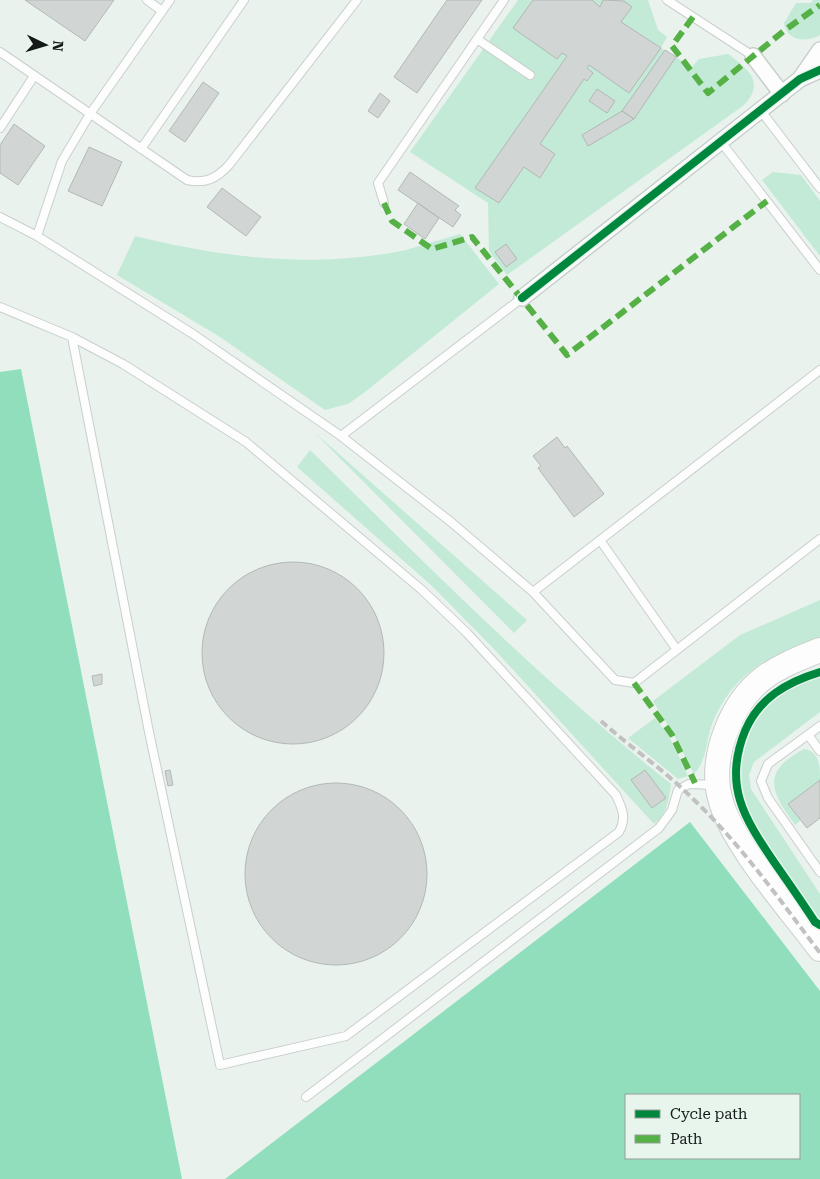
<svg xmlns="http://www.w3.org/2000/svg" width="820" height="1179" font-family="'Roboto Serif',serif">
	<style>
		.green { fill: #c2ead6 }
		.water { fill: #90debc; fill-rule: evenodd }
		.building { fill: #d1d6d4; stroke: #b2b8b5 }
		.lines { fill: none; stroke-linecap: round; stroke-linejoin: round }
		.service-casing { stroke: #c9cfcc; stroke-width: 10 }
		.minor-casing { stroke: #c9cfcc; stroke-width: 18 }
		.primary-casing { stroke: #c9cfcc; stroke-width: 26 }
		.service { stroke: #fcfdfc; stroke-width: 8 }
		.minor { stroke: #fcfdfc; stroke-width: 15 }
		.primary { stroke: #fcfdfc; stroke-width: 24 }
		.rail { stroke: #c0c1c0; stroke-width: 4; stroke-dasharray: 8 4; stroke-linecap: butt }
		.quiet { stroke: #55b145; stroke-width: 6; stroke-dasharray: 12 6; stroke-linecap: butt }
		.cycleway-casing { stroke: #e7f5ed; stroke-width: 11 }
		.cycleway { stroke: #00873e; stroke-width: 8 }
	</style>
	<rect width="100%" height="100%" fill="#eaf2ee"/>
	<path class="green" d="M518 0H648L658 30 667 37 661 48 692 67 699 59 728 54C747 68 766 82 744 105L507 275 489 251 488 203 410 152Z
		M813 0H820V35C805 43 787 41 784 23L796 3H811Z
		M773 172 801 175 820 201V256L762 180Z
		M460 234 499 284 365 392 348 404 325 410 220 337 117 275 135 236C224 258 315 269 406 250 424 245 442 239 460 234Z
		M314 432 527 620 514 633Z
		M310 450C427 565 542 682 671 784 669 801 667 813 654 824L494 649 432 586 297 467Z
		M820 600V638C769 655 731 673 711 727 706 743 706 762 694 774L674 735 653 701 740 635Z
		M820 675V712L754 762 749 775 751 789 820 894V919L752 823 741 795 739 774 745 741 761 710 788 687Z
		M655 718 669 736 688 776 678 779 628 738Z
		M804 749C820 752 820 766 820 780L788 804 801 820 795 825C780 803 761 781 787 760 793 756 797 752 804 749Z"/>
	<path class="water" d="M21 369 182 1179H0V372Z
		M690 822 820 991V1179H225ZM799 1095V1158H626V1095Z"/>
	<path class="building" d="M25 0H114L85 41Z
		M447 0H482L417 93 394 77Z
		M533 0H592L600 7 603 0 624 1 632 7 621 22 661 48 629 93 589 65 587 68 593 73 587 81 584 79 540 144 555 154 540 178 524 167 499 203 475 188 567 56 562 53 557 59 513 28Z
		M665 50 676 57 634 119 622 111Z
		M203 82 219 93 185 142 169 131Z
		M597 89 615 101 607 113 589 101Z
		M380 93 390 101 378 118 368 111Z
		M622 111 634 119 588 146 582 135Z
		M14 124 45 146 18 185 0 173V145Z
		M89 147 122 162 102 206 68 191Z
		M410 172 459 206 455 210 461 215 453 227 398 190Z
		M222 188 261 217 246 236 207 207Z
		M418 203 439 218 425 239 404 224Z
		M506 244 517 259 506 267 495 252Z
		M557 437 565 448 567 446 604 494 574 517 538 468 541 466 533 456Z
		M202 653a91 91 0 1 1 182 0a91 91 0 1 1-182 0Z
		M102 674V684L94 686 92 676Z
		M170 770 173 785 168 786 165 771Z
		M645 770 666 798 652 808 631 780Z
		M820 780V818L807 828 788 804Z
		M245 874a91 91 0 1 1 182 0a91 91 0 1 1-182 0Z"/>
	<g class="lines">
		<g class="service-casing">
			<path id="service" d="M147 0 162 11
				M667 0 753 56
				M477 39 530 75
				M0 52 187 180C205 184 216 179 229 165L357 0
				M761 111 820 188
				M0 128 34 76
				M721 142 820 270
				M141 149 244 0
				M384 203 378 183 504 0
				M0 217 37 236 193 334 341 436 451 522 533 592 615 680 634 683 820 539
				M37 236 62 161 90 114 170 0
				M0 307 72 337 123 364 246 442 422 590 467 633 616 795C622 808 627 818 619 832L346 1036 220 1065 149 732 72 337
				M341 436 522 298
				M600 540 677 650
				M533 592 820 370
				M820 726 768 764 761 781 768 798 820 872
				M808 735 820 751
				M306 1097 659 828 672 810 678 790 689 784 716 785"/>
		</g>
		<g class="minor-casing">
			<path id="minor" d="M753 56 782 94
				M800 79 820 50
				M522 298 800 79 820 70"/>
		</g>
		<g class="primary-casing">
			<path id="primary" d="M820 650C774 668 745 681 726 731 718 751 714 776 720 798 731 843 791 910 820 949"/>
		</g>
		<use href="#service" class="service"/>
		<use href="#minor" class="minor"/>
		<use href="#primary" class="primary"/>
		<path class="rail" d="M601 721C630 747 663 769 691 797 740 843 779 899 820 953"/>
		<path class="quiet" d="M693 17 672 46 708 93 785 30 820 5
			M384 203 392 221 432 249 472 237 567 355 767 201
			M634 683 672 735 695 783"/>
		<g class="cycleway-casing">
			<path id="cycleway" d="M522 298 800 79 820 70
				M820 672C787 682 759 698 745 731 723 785 744 818 774 862 788 882 802 902 815 922L820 925"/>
		</g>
		<use href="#cycleway" class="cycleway"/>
	</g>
	<rect x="625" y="1094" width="175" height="65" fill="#e7f5ed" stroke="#939d98"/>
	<rect x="635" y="1110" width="25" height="8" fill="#00873e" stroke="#939d98"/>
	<text x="670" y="1119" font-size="15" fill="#151a18">Cycle path</text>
	<rect x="635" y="1135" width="25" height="8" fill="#55b145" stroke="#939d98"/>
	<text x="670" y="1144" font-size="15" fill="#151a18">Path</text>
	<g transform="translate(45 45) rotate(95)" stroke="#e7f5ed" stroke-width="4" paint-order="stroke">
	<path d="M0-4L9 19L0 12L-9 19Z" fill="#151a18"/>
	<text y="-8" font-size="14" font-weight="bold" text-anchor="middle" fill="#151a18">N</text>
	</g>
</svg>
